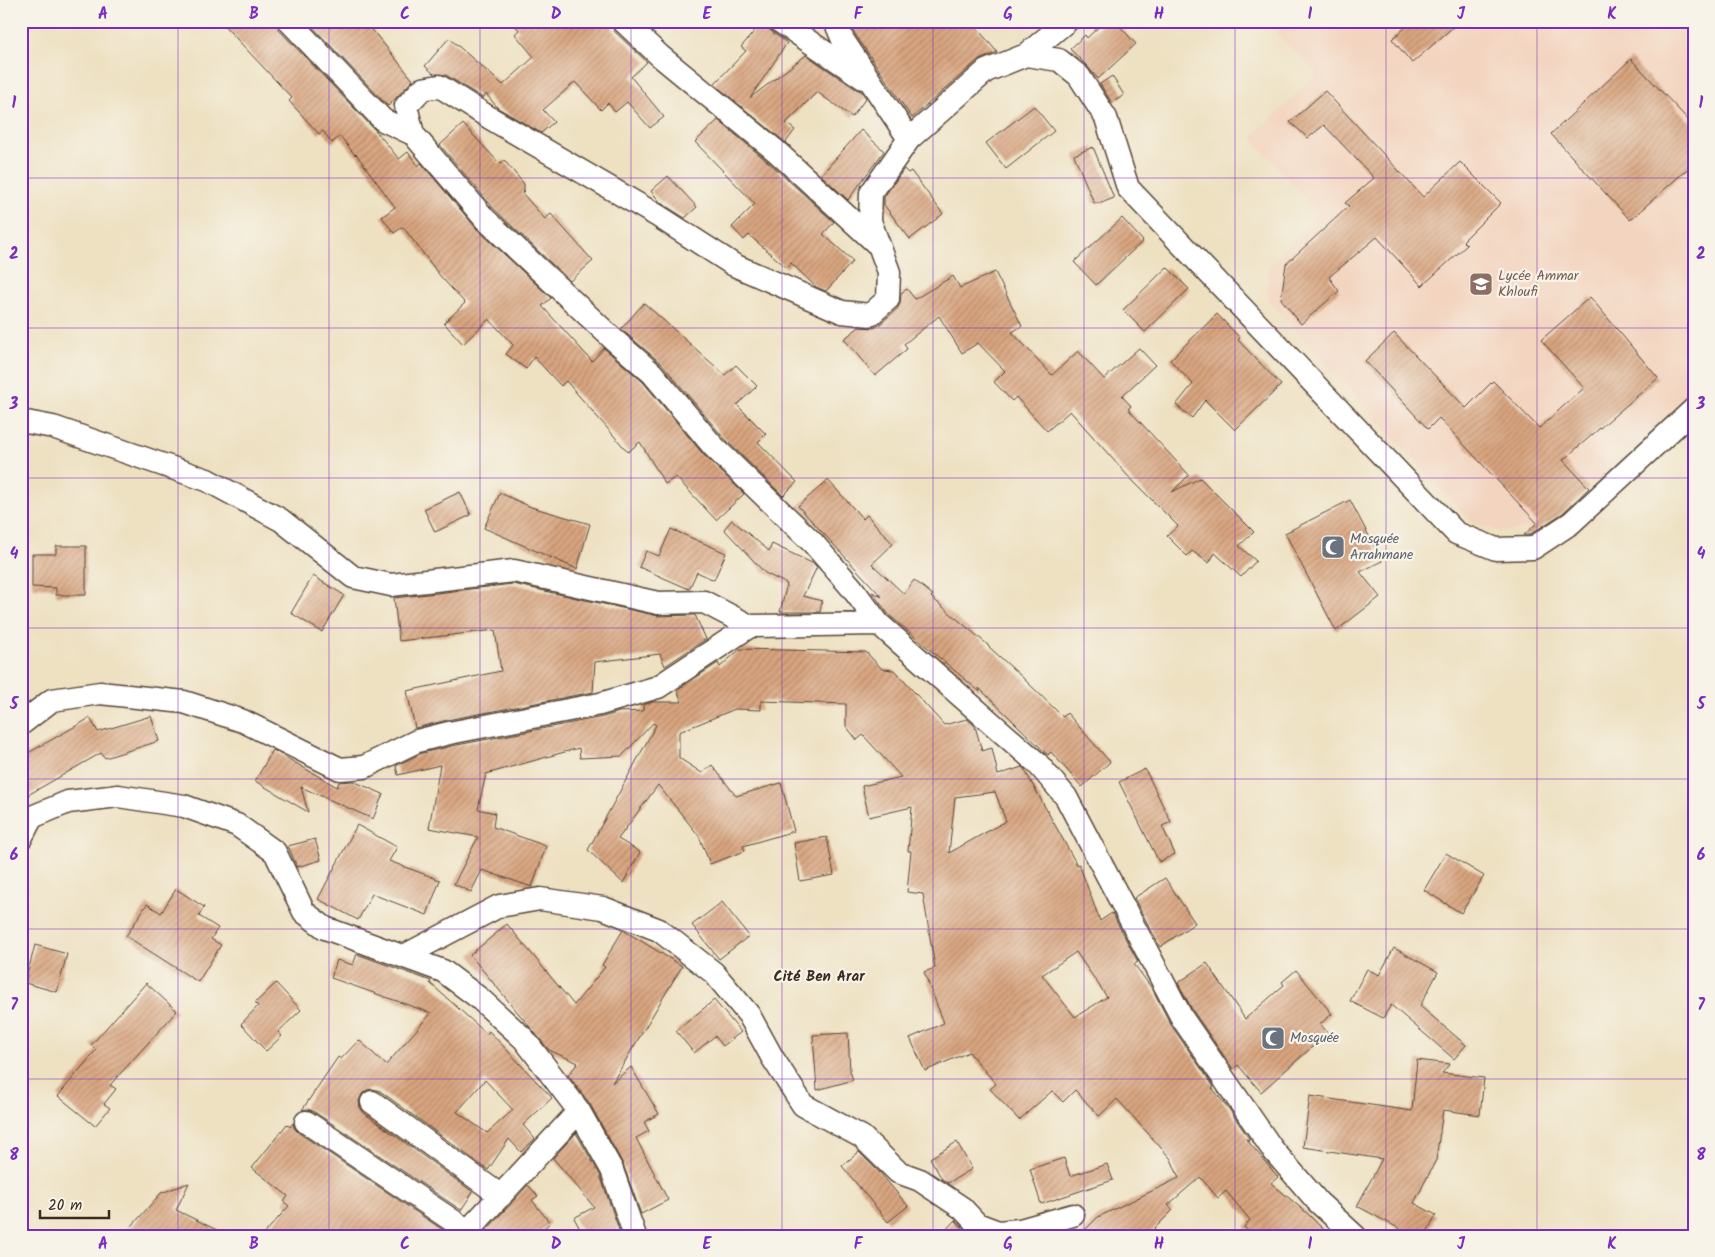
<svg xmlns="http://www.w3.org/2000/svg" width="1715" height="1257" font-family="Kalam,sans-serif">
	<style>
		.built { fill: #f3d4bf }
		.building { fill: url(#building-hatch); fill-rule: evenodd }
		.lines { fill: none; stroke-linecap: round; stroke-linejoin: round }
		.street-casing { stroke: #564537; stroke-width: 25 }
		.street { stroke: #fff; stroke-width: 22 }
		.grid { fill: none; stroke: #7b2cbf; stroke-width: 1; stroke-opacity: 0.55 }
		.labels { text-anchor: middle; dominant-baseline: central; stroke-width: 4.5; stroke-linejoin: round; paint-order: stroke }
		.education-label { font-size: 14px; fill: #785e54; stroke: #f7f3e8; text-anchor: start }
		.worship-label { font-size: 14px; fill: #5b616d; stroke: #f7f3e8; text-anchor: start }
		.neighbourhood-label { font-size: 15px; font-weight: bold; fill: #3b2a1e; stroke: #f7f3e8 }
		.neatline { fill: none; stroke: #7b2cbf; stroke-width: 2 }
		.grid-label { font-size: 16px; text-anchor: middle; font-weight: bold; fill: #7b2cbf }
	</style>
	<defs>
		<pattern id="building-hatch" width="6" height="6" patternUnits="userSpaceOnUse" patternTransform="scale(1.25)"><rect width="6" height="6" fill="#d9a580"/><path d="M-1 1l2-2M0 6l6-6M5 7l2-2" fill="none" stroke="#b18768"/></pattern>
	</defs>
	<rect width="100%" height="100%" fill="#f7f3e8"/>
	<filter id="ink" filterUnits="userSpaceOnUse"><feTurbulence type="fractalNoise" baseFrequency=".02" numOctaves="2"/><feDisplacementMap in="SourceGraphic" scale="10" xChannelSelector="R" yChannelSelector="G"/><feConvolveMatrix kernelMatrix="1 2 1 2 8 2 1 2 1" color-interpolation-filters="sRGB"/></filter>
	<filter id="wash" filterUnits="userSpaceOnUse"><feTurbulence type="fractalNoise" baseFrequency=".0096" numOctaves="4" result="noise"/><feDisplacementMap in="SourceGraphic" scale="20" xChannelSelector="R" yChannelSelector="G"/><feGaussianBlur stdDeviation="1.12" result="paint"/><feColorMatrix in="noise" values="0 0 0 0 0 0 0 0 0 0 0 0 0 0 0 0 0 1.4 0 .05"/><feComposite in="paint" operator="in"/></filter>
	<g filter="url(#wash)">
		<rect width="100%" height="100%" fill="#eee1c2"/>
		<path class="built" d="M1282 21H1694V392L1561 514 1531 528 1500 532 1471 522 1268 300V267L1319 213 1251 138 1317 74 1276 34Z"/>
		<g id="blocks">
			<path class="building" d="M220 21H276L279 30 376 131 399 159 408 152 418 166 421 163 476 228 551 298 542 306 592 361 604 348 643 382 703 454 744 494 716 520 676 477 665 484 640 442 628 452 566 381 561 386 534 357 526 369 506 354 513 345 489 319 463 344 444 323 465 303 441 277 403 227 394 233 382 217 395 207 356 154 355 155 340 136 332 143 323 131 319 134 289 101 292 98Z
				M307 21H365L413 80 388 106Z
				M511 21H610L614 31 647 62 631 77 664 117 650 128 627 102 615 112 608 103 601 110 575 82 543 110 554 122 541 133 498 108 486 94 483 98 446 75 434 74 425 66 449 38 503 85 534 57 515 34 519 30Z
				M642 21H659L651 29Z
				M763 21H766L767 27 772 32 787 43 750 98 806 55 856 89 861 91 866 98 852 117 817 92 786 123 795 130 786 142 791 147 714 84 746 51 741 47Z
				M849 21H971L997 52 977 61 912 118 855 34Z
				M1105 21H1115L1136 44 1098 79 1087 66 1070 49 1085 35 1087 38Z
				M1413 21H1460L1412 63 1392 39Z
				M1631 59 1694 126V163L1630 220 1551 134Z
				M1112 76 1124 95 1112 103 1100 84Z
				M1325 91 1423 197 1460 162 1501 203 1463 241 1467 245 1422 286 1377 237 1329 277 1339 291 1301 324 1281 299 1286 264 1349 206 1345 203 1374 178 1324 125 1308 138 1290 122Z
				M1034 106 1054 131 1006 169 986 143Z
				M718 120 767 161 834 222 823 234 853 261 826 291 816 287 791 263 787 268 749 235 744 240 732 227 755 204 695 142Z
				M463 124 500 164 504 160 524 184V191L522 193 545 219 551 214 593 261 570 281 495 210 440 145Z
				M861 130 884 151 848 200 821 175Z
				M1093 147 1114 198 1101 203H1094L1074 155Z
				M904 169 908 173 911 171 943 214 910 239 884 205V197Z
				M668 176 697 207 685 218 661 203 651 191Z
				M1122 218 1143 241 1096 285 1074 262Z
				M1167 267 1189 289 1145 332 1123 310Z
				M995 272 1022 326 1012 332 1052 375 1078 351 1104 379 1139 348 1155 365 1122 396 1131 406 1128 409 1189 475 1172 492 1200 478 1254 532 1239 546 1256 561 1241 577 1215 553 1209 563 1192 551 1187 556 1167 536 1178 526 1127 475 1070 411 1047 431 1016 397 1012 401 994 382 1005 371 978 343 962 353 939 316 904 344 907 349 875 376 844 339 859 327 874 328 879 325 897 309 900 304 901 293 907 289 915 299 953 276 960 288Z
				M1590 297 1658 378 1563 460 1589 488 1563 513 1529 535H1524L1537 523 1439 418 1428 429 1365 361 1394 333 1466 408 1493 381 1539 428 1584 388 1541 340Z
				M644 303 725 375 736 365 757 386 737 405 766 434 758 442 797 482 783 496 723 437 662 364 621 329Z
				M1217 314 1240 338 1238 340 1281 385 1235 430 1205 400 1192 418 1176 405 1193 384 1170 360Z
				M828 480 863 519 867 515 893 544 872 564 904 594 914 580 933 595 931 597 988 645V646L1022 677 1063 717 1067 713 1110 762 1082 787 1051 752 1048 755 979 688 980 692 889 615 872 592 882 597 798 506Z
				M460 492 471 515 435 532 424 509Z
				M500 493 531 507 590 524 577 569 484 528Z
				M1350 500 1382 561 1360 572 1380 597 1336 631 1285 533Z
				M732 520 769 551 772 544 814 564 817 567 803 596 822 601 820 612H780L787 584 765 573 724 529Z
				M671 529 726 553 714 580 697 572 689 589 639 567 646 551 659 556Z
				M56 546H86V595H56V588L32 587V554H56Z
				M313 576 344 595 322 632 291 613Z
				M513 584 658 616 695 615 706 639 665 666 660 654 595 662 593 692 447 720 415 728 407 691 501 671 495 630 399 641 394 598Z
				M740 649 866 652 882 669 894 670 944 725 967 719 975 726 982 751 992 748 998 775 1022 767 1024 769 1077 865 1079 864 1100 921 1112 913 1138 962 1134 964 1153 990 1171 1025 1214 1087 1212 1088 1229 1109 1250 1140 1246 1139 1278 1177 1271 1183 1307 1213 1330 1236H1254L1244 1227 1250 1220 1226 1191 1218 1198 1200 1177 1168 1205 1173 1210 1147 1236H1079L1098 1217 1179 1178 1171 1159 1117 1099 1099 1116 1075 1090 1063 1102 1052 1091 1019 1120 990 1089 996 1084 969 1052 925 1071 910 1038 944 1023 924 972 935 968 923 894 907 892 911 851H908L912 807 869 817 862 786 901 777 863 735 857 740 846 726V704L761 701V710L735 709 679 732V758L702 773 712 765 736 796 781 783 794 831 743 846 745 851 710 864 699 836 658 785 618 839 640 852 623 883 588 850 656 725 653 723 622 756 580 758 579 748 486 774 478 809 495 813 493 827 546 846 532 887 482 870 471 892 454 884 478 837 429 828 440 765 398 775 396 766 422 753 452 746 603 717 619 712 643 711V705L653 702H682L677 690 718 663 720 667ZM995 792 1006 821 949 853 955 797ZM1076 952 1107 997 1075 1017 1042 975Z
				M151 716 159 741 105 758 101 753 21 799V757L90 718 98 732Z
				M273 750 337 787 339 782 353 781 383 794 373 819 301 787 308 812 255 781Z
				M1145 769 1171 822 1162 826 1175 854 1159 862 1119 782Z
				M357 825 397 847 389 861 440 880 427 915 372 894 358 920 318 899Z
				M827 837 834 875 800 881 794 843Z
				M315 839 321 860 297 867 288 846Z
				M1446 853 1484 876 1461 913 1424 890Z
				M1165 878 1195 923 1160 947 1134 898Z
				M176 889 204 907 199 916 218 928 211 939 221 945 198 982 126 936 147 904 161 913Z
				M722 902 749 936 719 959 692 925Z
				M507 924 574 1005 605 967 602 965 623 930 682 966 612 1083 631 1067 659 1114 644 1122 649 1131 636 1138 668 1200 641 1214 623 1164 590 1104 568 1075 578 1063 549 1050 470 955Z
				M35 945 67 954 57 992 25 983Z
				M1394 948 1438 972 1420 1006 1466 1045 1454 1059 1391 1005 1383 1018 1350 1001 1367 969 1379 975Z
				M357 954 431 981 430 983 487 1034 489 1031 552 1098 523 1125 535 1139 521 1152 509 1139 488 1170 380 1091 373 1089 367 1090 362 1094 359 1101 360 1108 364 1113 473 1192 461 1210 313 1111 307 1109 302 1110 338 1057 341 1059 359 1040 386 1065 431 1013 331 978 337 960 353 965ZM485 1080 513 1110 487 1133 457 1112Z
				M1207 963 1245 1019 1284 985 1282 982 1296 970 1332 1014 1320 1024 1328 1033 1261 1092 1238 1065 1233 1069 1193 1011 1178 983Z
				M146 983 177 1011 110 1085 116 1089 104 1104 110 1108 95 1126 58 1096 96 1050 91 1045Z
				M276 983 301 1010 278 1032 282 1036 266 1051 241 1024 258 1006 255 1003Z
				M714 1000 741 1032 723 1046 715 1036 694 1053 676 1031Z
				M848 1033 850 1071 853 1080 817 1090 813 1035Z
				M1417 1060 1450 1064 1442 1073 1484 1078 1480 1115 1443 1110 1436 1160 1414 1203 1436 1215 1425 1236H1413L1357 1206 1382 1159 1303 1147 1310 1096 1412 1111Z
				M293 1123 294 1128 299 1133 446 1232 443 1236H262L289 1206 284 1202 288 1196 252 1168 287 1124 290 1127Z
				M576 1133 600 1175 621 1236H584L574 1218 594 1207 553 1158Z
				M957 1142 972 1169 948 1183 942 1179 930 1158Z
				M859 1152 881 1174 908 1206 888 1222 842 1166Z
				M1064 1158 1070 1176 1107 1164 1113 1180 1041 1204 1030 1169Z
				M189 1183 176 1210 229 1236H123L161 1193Z
				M528 1185 538 1196 532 1200 550 1223 534 1236H481Z
				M955 1220 967 1233 971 1236H940Z"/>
		</g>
	</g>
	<g filter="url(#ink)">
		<use href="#blocks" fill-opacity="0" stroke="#564537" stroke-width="1"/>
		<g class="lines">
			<g class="street-casing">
				<path id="street" d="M289 21 383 120 413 134
					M623 21 660 56 776 151 876 243
					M779 21 863 78
					M835 21 843 40 909 139
					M1026 55 1067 21
					M21 421 53 427 207 480 281 520 353 577 391 585 514 571 658 603 704 602 750 626 879 624
					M21 724 52 700 100 693 184 702 243 721 340 769 364 767 417 741 449 733 600 704 658 687 750 626
					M21 838 32 817 68 802 118 796 184 806 237 825 275 852 304 912 325 928 443 971 479 998 524 1039 579 1111 612 1170 635 1236
					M404 956 499 906 540 899 603 908 659 930 714 973 749 1015 772 1057 803 1105 862 1137 898 1172 920 1180 962 1208 977 1224 998 1232 1020 1230 1073 1215
					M372 1102 501 1196
					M306 1122 468 1231
					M463 1236 579 1111
					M1355 1236 1318 1202 1273 1150 1182 1018 1066 797 1037 763 879 624 852 588 813 543 713 446 652 373 613 339 485 219 413 134 406 106 422 89 439 86 490 118 658 216 734 265 842 312 870 315 888 299 889 272 870 221 871 193 909 139 986 71 1026 55 1059 60 1079 76 1106 118 1128 188 1456 533 1496 549 1533 548 1571 523 1694 409"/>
			</g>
			<use href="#street" class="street"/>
		</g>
	</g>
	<path class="grid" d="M178 21V1236M329 21V1236M480 21V1236M631 21V1236M782 21V1236M933 21V1236M1084 21V1236M1235 21V1236M1386 21V1236M1537 21V1236M21 178H1694M21 328H1694M21 478H1694M21 628H1694M21 779H1694M21 929H1694M21 1079H1694"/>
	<defs>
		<g id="school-square" transform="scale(1.25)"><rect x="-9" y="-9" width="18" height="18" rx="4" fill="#8d6e63" stroke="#f7f3e8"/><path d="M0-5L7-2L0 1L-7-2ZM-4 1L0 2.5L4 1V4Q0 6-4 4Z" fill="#fff"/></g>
		<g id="mosque-square" transform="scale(1.25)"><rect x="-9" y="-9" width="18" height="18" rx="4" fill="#6b7280" stroke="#f7f3e8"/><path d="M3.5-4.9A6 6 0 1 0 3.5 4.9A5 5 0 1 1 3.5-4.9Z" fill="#fff"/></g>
	</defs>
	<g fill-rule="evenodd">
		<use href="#school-square" x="1481" y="284"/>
		<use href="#mosque-square" x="1333" y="547"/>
		<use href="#mosque-square" x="1273" y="1038"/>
	</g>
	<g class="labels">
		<g class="education-label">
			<text x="1498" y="276">Lycée Ammar<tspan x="1498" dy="16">Khloufi</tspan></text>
		</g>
		<g class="worship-label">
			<text x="1350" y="539">Mosquée<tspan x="1350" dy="16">Arrahmane</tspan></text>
			<text x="1290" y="1038">Mosquée</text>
		</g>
		<g class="neighbourhood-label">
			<text x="819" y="977">Cité Ben Arar</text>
		</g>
	</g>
	<rect width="1715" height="1257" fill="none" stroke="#f7f3e8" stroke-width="55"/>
	<path d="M40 1210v8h69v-8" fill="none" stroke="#3b2a1e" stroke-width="2.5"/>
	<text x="48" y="1210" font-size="15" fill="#3b2a1e" stroke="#f7f3e8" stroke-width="4" paint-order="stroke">20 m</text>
	<rect x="28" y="28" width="1660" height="1202" class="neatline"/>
	<g class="grid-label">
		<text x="103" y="19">A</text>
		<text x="254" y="19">B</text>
		<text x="405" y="19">C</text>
		<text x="556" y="19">D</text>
		<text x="707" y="19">E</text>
		<text x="858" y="19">F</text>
		<text x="1008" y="19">G</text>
		<text x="1159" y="19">H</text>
		<text x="1310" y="19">I</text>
		<text x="1461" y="19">J</text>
		<text x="1612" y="19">K</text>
		<text x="14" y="108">1</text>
		<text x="1701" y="108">1</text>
		<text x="14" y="259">2</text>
		<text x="1701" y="259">2</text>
		<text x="14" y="409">3</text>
		<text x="1701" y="409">3</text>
		<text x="14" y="559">4</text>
		<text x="1701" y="559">4</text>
		<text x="14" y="709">5</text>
		<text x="1701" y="709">5</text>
		<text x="14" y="860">6</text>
		<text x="1701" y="860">6</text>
		<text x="14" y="1010">7</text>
		<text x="1701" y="1010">7</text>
		<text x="14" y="1160">8</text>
		<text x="1701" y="1160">8</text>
		<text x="103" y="1249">A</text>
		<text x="254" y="1249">B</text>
		<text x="405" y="1249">C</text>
		<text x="556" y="1249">D</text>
		<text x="707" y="1249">E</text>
		<text x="858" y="1249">F</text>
		<text x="1008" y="1249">G</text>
		<text x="1159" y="1249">H</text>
		<text x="1310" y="1249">I</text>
		<text x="1461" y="1249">J</text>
		<text x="1612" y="1249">K</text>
	</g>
</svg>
